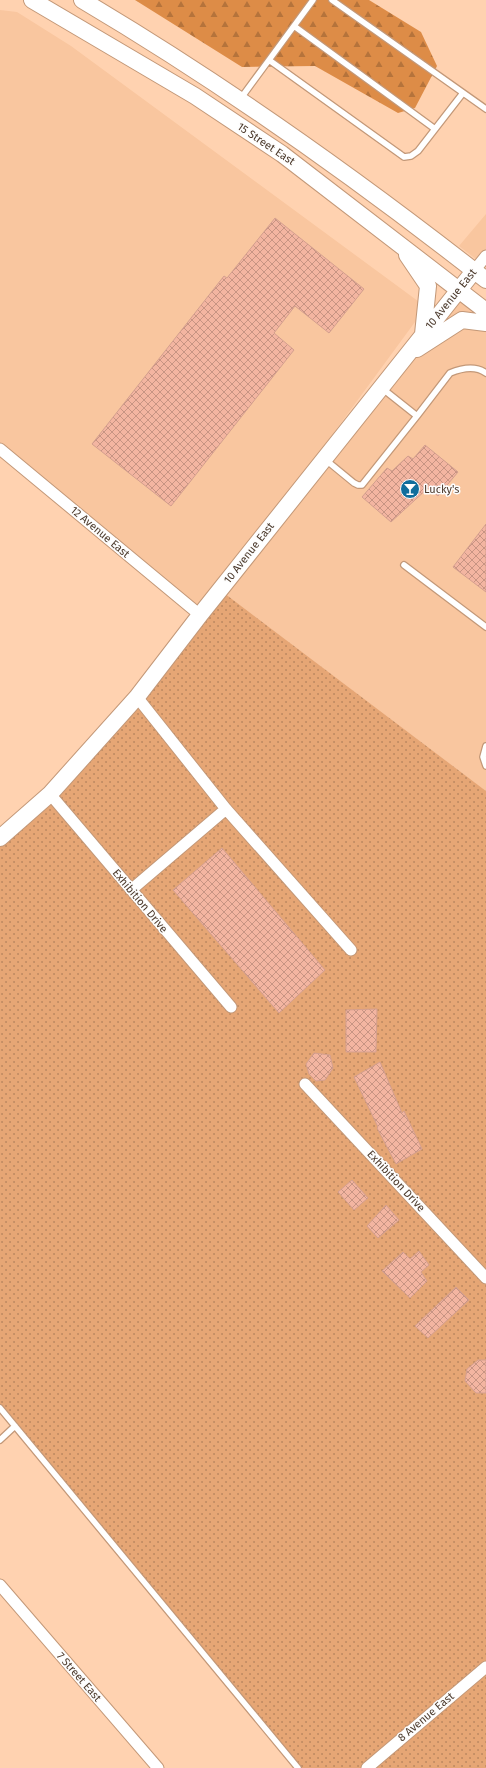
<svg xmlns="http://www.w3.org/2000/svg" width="486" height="1768" font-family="'Fira Sans',sans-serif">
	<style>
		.built { fill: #f9c69f }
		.forest { fill: url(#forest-firs) }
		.park { fill: url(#park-dots) }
		.building { fill: url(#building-cross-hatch); stroke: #d49f8e }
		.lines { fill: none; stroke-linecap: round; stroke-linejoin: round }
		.lane-casing { stroke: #c39878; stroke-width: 8 }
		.street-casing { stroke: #c39878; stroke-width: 13 }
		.secondary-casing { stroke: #c39878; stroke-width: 18 }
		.lane { stroke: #fff; stroke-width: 5.5 }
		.street { stroke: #fff; stroke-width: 11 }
		.secondary { stroke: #fff; stroke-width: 16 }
		.labels { text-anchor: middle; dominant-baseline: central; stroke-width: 3; stroke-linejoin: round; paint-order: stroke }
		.street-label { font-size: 11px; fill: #4b392b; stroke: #fdfdfd }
		.poi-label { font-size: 11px; fill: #4b392b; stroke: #fdfdfd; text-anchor: start }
	</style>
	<defs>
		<pattern id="forest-firs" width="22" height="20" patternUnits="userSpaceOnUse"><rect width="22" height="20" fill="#dd8c47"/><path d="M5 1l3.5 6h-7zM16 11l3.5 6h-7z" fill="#b5733b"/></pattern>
		<pattern id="park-dots" width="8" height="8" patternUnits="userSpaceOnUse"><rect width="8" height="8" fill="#e6a675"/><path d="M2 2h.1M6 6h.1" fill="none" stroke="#bc8860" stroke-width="1.8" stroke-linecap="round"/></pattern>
		<pattern id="building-cross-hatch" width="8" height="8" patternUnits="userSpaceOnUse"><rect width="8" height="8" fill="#f3b5a1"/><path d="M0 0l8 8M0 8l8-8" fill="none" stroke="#c79483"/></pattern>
	</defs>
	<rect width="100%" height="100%" fill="#ffd2b0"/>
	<path class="built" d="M0 10 17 12 71 46 426 307 200 615 0 449Z
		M486 214V267L459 246Z
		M459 290 486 311V791L220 590Z"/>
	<path class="forest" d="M135 0H369L421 32 437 66 415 108 398 113 315 66 242 67Z"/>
	<path class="park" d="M220 590 486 791V1768H297L0 1406V844Z"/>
	<path class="building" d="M275 218 364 289 329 333 295 306 274 333 294 350 171 506 92 444 224 276 227 278Z
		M425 445 458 472 438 496 428 488 391 522 362 497 387 468 392 471 408 456 413 459Z
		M486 524V592L453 567Z
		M222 848 325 970 279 1013 173 890Z
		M377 1009 376 1052H346V1010Z
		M314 1053 330 1055 333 1068 325 1080 316 1081 309 1074 306 1064Z
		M380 1062 402 1113 404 1111 422 1149 396 1164 377 1128 378 1127 354 1077Z
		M352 1180 368 1198 354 1210 338 1192Z
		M386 1205 399 1220 378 1238 367 1226Z
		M419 1251 429 1265 421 1272 427 1281 410 1298 382 1271 403 1252 410 1259Z
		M456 1287 469 1300 428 1338 415 1326Z
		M478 1360H486V1393H476L465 1381 467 1369Z"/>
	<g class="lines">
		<g class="lane-casing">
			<path id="lane" d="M332 0 486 109
				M294 26 435 129
				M269 60 404 157 411 156 418 151 463 93
				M241 98 313 0
				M383 389 417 416 450 373C462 368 475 365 486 373
				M326 460 354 483 358 485H362L417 416
				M404 565 486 627
				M486 746 483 757 486 766
				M0 1408 298 1768
				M0 1440 15 1426"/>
		</g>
		<g class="street-casing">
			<path id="street" d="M474 271 486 256
				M0 449 200 615
				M137 697 226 809 351 950
				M50 794 231 1007
				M131 890 226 809
				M305 1084 486 1278
				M0 1585 158 1768
				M367 1768 486 1667"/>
		</g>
		<g class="secondary-casing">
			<path id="secondary" d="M32 0 195 96 282 154 486 311
				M82 0C224 84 356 178 486 280
				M407 255 428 286 423 334
				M417 349 462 320 486 323
				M0 838 50 794 137 697 200 615 474 271"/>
		</g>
		<use href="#lane" class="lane"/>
		<use href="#street" class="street"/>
		<use href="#secondary" class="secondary"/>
	</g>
	<defs>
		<g id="bar-disc" transform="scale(1)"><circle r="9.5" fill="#116d9c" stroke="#fdfdfd"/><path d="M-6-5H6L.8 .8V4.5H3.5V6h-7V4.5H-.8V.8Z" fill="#fff"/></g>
	</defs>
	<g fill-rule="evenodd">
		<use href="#bar-disc" x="410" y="489"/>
	</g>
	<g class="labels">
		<g class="street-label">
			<text transform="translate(266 144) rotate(34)">15 Street East</text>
			<text transform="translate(451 299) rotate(-51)">10 Avenue East</text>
			<text transform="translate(100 532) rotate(40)">12 Avenue East</text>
			<text transform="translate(249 553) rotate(-52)">10 Avenue East</text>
			<text transform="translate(140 901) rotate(50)">Exhibition Drive</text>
			<text transform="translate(396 1181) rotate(47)">Exhibition Drive</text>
			<text transform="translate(79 1677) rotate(49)">7 Street East</text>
			<text transform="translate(426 1717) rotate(-40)">8 Avenue East</text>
		</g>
		<g class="poi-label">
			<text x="424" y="489">Lucky's</text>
		</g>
	</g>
</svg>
